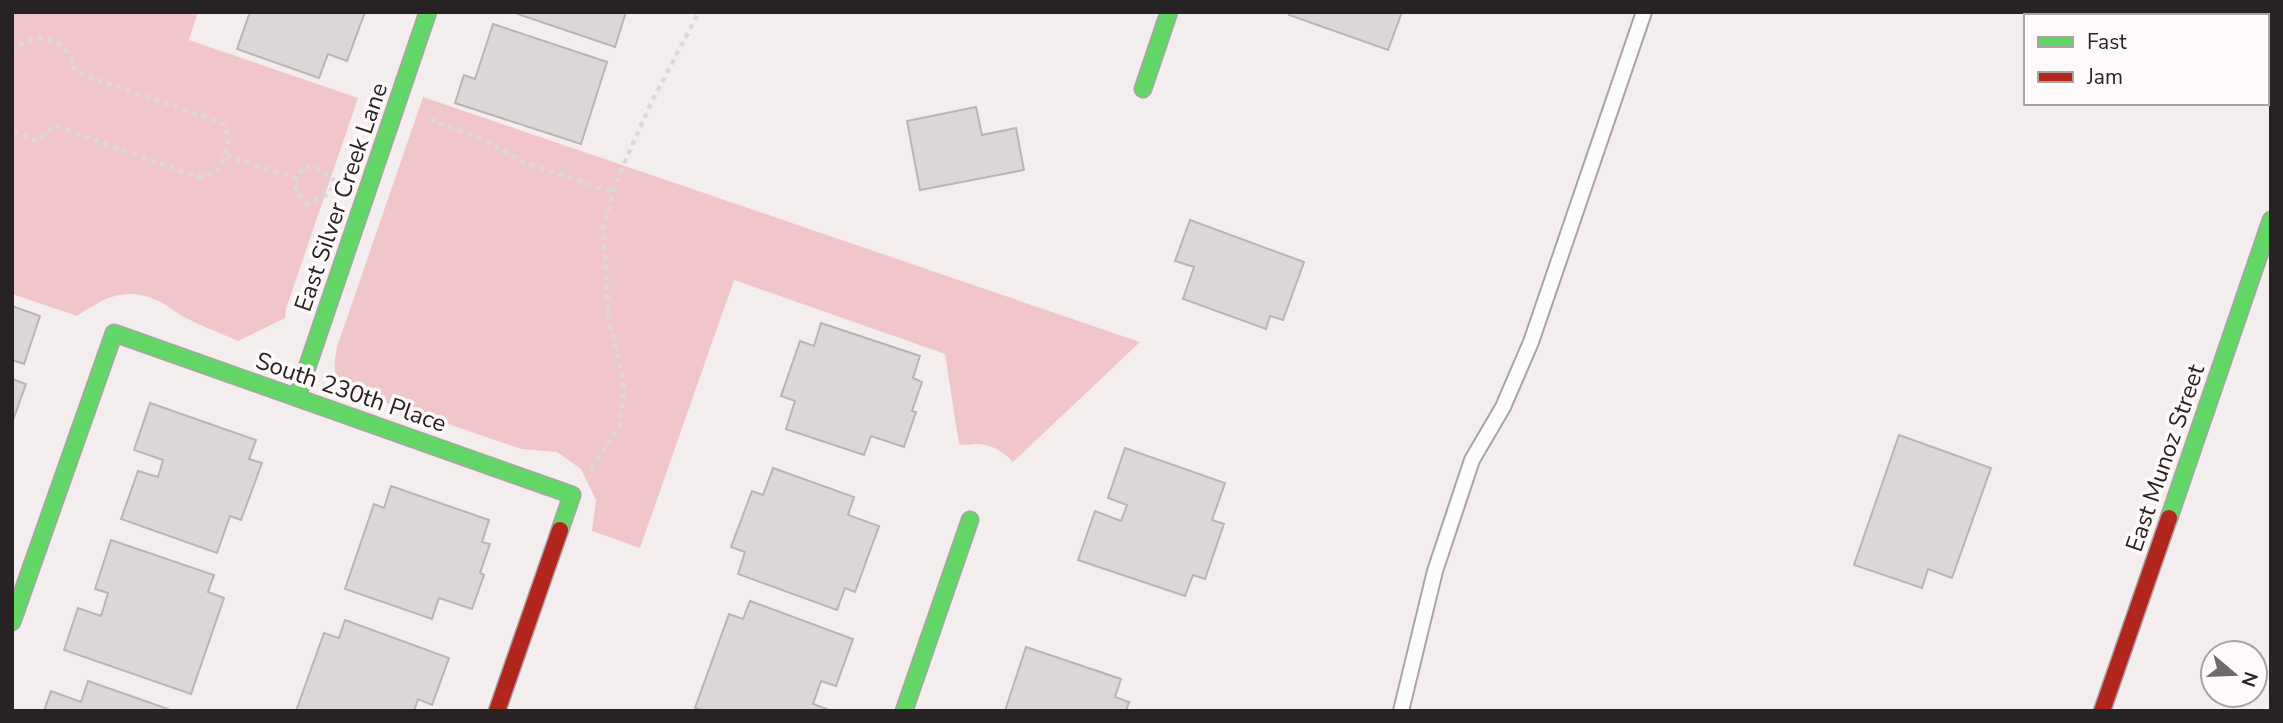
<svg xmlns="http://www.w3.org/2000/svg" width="2283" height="723" font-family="'Nunito Sans',sans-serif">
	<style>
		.green { fill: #f1c6cb }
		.building { fill: #dcd6d7; stroke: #b9b4b5; stroke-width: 2 }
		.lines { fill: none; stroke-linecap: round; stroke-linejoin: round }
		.lane-casing { stroke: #a8a3a4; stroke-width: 18 }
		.fast-casing { stroke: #a8a3a4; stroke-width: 19 }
		.jam-casing { stroke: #a8a3a4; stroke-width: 19 }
		.path { stroke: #dad8d9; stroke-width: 4.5; stroke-dasharray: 5 5; stroke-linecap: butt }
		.lane { stroke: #fdfcfc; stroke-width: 14 }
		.fast { stroke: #63d668; stroke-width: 16 }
		.jam { stroke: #b3261e; stroke-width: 16 }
		.labels { text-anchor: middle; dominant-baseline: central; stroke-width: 7; stroke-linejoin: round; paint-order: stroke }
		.street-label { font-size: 24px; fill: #272223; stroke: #fff9fa }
	</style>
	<rect width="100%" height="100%" fill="#f4edee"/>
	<path class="green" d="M12 12H198L189 40 358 98 286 309 285 318 238 341C221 333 201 326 184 317 174 312 167 304 156 300 124 286 103 298 77 316L12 294Z
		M423 97 1140 342 1013 462C1004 452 990 443 976 444 970 444 966 446 959 444L945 354 734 280 640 548 592 531 596 500 581 469 557 452 521 449 352 391C332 378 333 370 337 347Z"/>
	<path class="building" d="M250 12H365L347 61 328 54 319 78 237 49Z
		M512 12H626L615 47Z
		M1290 12H1402L1388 50 1289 15Z
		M493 24 607 62 581 144 455 103 464 75 475 79Z
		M976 107 982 135 1016 128 1024 170 920 190 907 121Z
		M1190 220 1304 262 1283 320 1270 316 1266 329 1183 299 1194 267 1175 261Z
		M12 306 40 316 24 364 12 360Z
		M821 323 920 356 913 378 922 382 912 411 916 412 904 447 871 436 864 455 786 429 795 401 781 396 800 341 814 346Z
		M12 379 26 384 12 423Z
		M150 403 256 440 249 459 262 463 241 520 230 516 217 553 121 519 138 471 158 477 163 460 134 450Z
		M1899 435 1991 468 1952 578 1928 569 1922 588 1854 565Z
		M1125 448 1225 483 1212 520 1224 524 1205 579 1193 575 1185 596 1078 560 1095 511 1121 521 1127 505 1108 498Z
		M773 468 854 497 848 515 879 526 855 592 845 588 837 610 738 574 745 552 731 547 752 491 763 495Z
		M391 486 489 520 482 542 490 544 480 573 484 575 472 609 439 598 432 619 345 589 374 504 384 508Z
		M111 540 214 575 208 592 224 598 191 694 64 650 78 608 101 616 108 593 95 589Z
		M750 601 853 639 836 686 821 681 813 704 832 711H704L695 708 729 614 743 619Z
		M345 620 449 658 432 705 418 699 414 711H296L324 633 339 638Z
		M1026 647 1121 679 1115 697 1129 702 1126 711H1005Z
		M88 681 168 709V711H44L51 691 81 702Z"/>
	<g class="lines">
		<g class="lane-casing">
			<path id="lane" d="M1401 711 1435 571 1472 460 1503 407 1531 342 1644 12"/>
		</g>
		<g class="fast-casing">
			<path id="fast" d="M1143 89 1169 12
				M297 397 428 12
				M2169 518 2271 220
				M12 622 114 333 572 495 560 530
				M904 711 970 520"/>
		</g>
		<g class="jam-casing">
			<path id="jam" d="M497 711 560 530
				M2102 711 2169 518"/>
		</g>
		<path class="path" d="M12 52 25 41 43 38 59 43 71 57 75 72 225 124C230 145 227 154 216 173L198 177 56 126 37 141 12 131
			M430 119 490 143 523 162 613 192
			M226 156 295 178
			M305 167 318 169 335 181 329 194 307 204 296 192 295 178Z
			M591 469 620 425 624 385 609 319 603 225 618 177 651 103 699 12"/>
		<use href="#lane" class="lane"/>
		<use href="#fast" class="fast"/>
		<use href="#jam" class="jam"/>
	</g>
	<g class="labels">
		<g class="street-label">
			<text transform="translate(341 197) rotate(-71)">East Silver Creek Lane</text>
			<text transform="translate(351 392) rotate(19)">South 230th Place</text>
			<text transform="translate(2165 458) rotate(-71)">East Munoz Street</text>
		</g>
	</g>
	<rect width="2283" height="723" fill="none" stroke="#272223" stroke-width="28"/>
	<rect x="2024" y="14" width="245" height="91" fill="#fff9fa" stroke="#a9a3a4" stroke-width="2"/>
	<rect x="2038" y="37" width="35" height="10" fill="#63d668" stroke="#a9a3a4" stroke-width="2"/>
	<text x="2087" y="49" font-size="21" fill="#272223">Fast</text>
	<rect x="2038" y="72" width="35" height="10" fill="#b3261e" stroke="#a9a3a4" stroke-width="2"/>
	<text x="2087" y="84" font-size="21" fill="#272223">Jam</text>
	<g transform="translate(2234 674) rotate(109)"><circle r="33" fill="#fff9fa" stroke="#a9a3a4" stroke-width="2"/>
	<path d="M0-5L12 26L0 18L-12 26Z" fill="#6f696a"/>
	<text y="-10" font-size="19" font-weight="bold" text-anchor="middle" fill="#272223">N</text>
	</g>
</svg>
